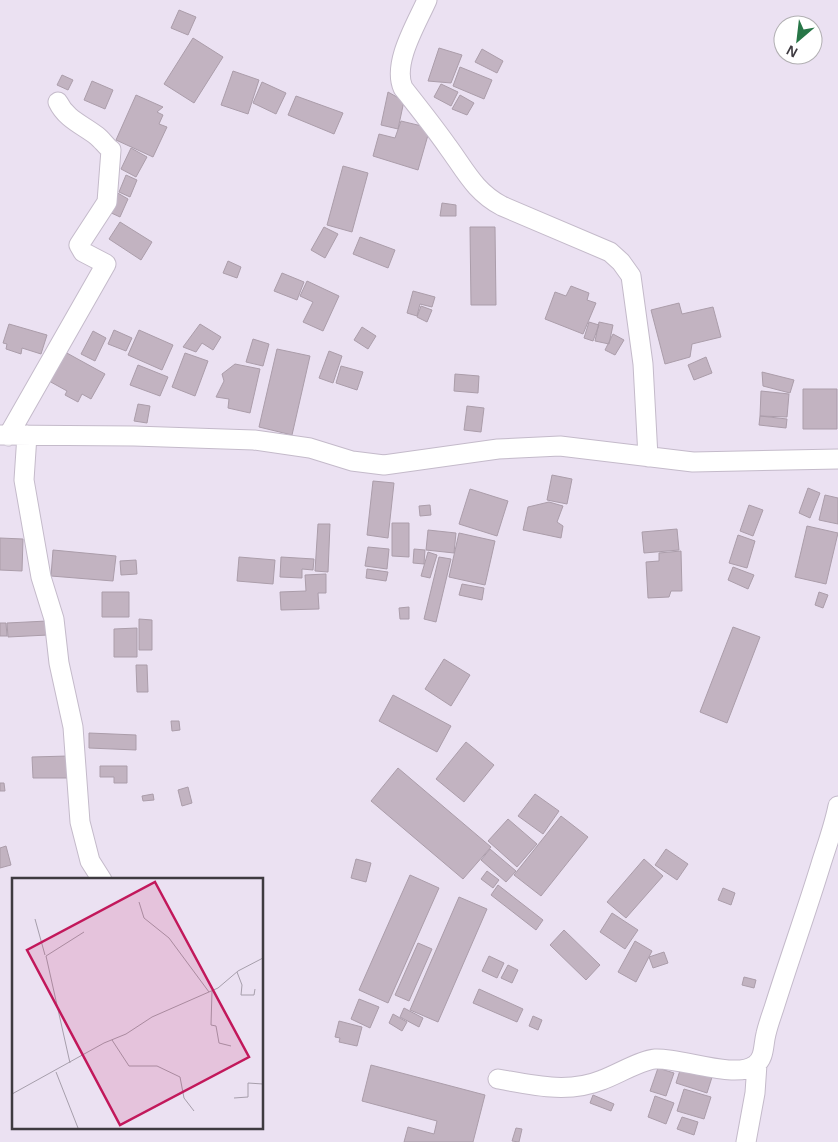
<svg xmlns="http://www.w3.org/2000/svg" width="838" height="1142" font-family="Helvetica,sans-serif">
	<style>
		.building { fill: #c2b3c1; stroke: #ab9daa }
		.lines { fill: none; stroke-linecap: round; stroke-linejoin: round }
		.minor-casing { stroke: #c4baca; stroke-width: 21 }
		.minor { stroke: #fff; stroke-width: 19 }
		.inset-road { fill: none; stroke: #a69eab; stroke-width: 1 }
		.view { fill: #c2185b; fill-opacity: 0.15; stroke: #c2185b; stroke-width: 2.5 }
		.inset-edge { fill: none; stroke: #3e3a40; stroke-width: 2.5 }
	</style>
	<rect width="100%" height="100%" fill="#ebe1f2"/>
	<path class="building" d="M179 10 196 17 188 35 171 28Z
		M193 38 223 57 194 103 164 84Z
		M439 48 462 55 451 83 428 81Z
		M482 49 503 61 497 73 475 62Z
		M460 67 492 80 484 99 453 86Z
		M233 71 259 80 248 114 221 105Z
		M62 75 73 80 68 90 57 85Z
		M92 81 113 90 105 109 84 100Z
		M262 82 286 93 276 114 253 103Z
		M441 84 458 92 451 106 434 97Z
		M388 92 404 101 398 129 381 125Z
		M136 95 163 107 157 112 163 115 159 124 167 127 153 157 116 140Z
		M460 95 474 103 467 115 452 109Z
		M296 96 343 113 334 134 288 115Z
		M401 121 430 128 418 170 373 156 379 134 395 138Z
		M131 148 147 157 136 177 121 169Z
		M343 166 368 173 352 232 327 225Z
		M126 175 137 180 130 197 119 192Z
		M116 192 128 199 120 217 107 211Z
		M442 203 456 205V216H440Z
		M120 222 152 242 141 260 109 239Z
		M324 227 338 234 325 258 311 250Z
		M470 227H495L496 305H471Z
		M360 237 395 250 388 268 353 254Z
		M228 261 241 267 237 278 223 273Z
		M282 273 304 282 297 300 274 291Z
		M307 281 339 296 323 331 303 322 313 302 300 296Z
		M571 286 589 293 587 300 596 303 583 334 545 319 555 292 566 296Z
		M413 291 435 297 432 307 420 304 417 316 407 313Z
		M679 303 682 314 713 307 721 337 692 344 690 357 665 364 651 310Z
		M421 306 432 310 427 322 417 317Z
		M589 322 599 325 593 341 584 338Z
		M599 322 613 325 609 344 595 341Z
		M9 324 47 335 41 354 22 348 21 354 6 349 7 344 3 343Z
		M200 324 221 337 213 350 202 343 196 352 183 347Z
		M362 327 376 336 368 349 354 340Z
		M114 330 132 338 126 351 108 344Z
		M139 330 173 345 162 370 128 355Z
		M93 331 106 338 95 361 81 354Z
		M613 334 624 340 615 355 605 350Z
		M253 339 269 344 263 366 246 362Z
		M277 349 310 356 292 435 259 427Z
		M329 351 342 356 333 383 319 378Z
		M65 352 105 374 91 399 82 394 78 402 65 395 67 391 49 381Z
		M185 353 208 361 195 396 172 387Z
		M706 357 712 373 694 380 688 365Z
		M235 364 260 369 250 413 228 408 229 399 216 397 224 381 222 374Z
		M138 365 168 377 160 396 130 385Z
		M341 366 363 372 357 390 336 383Z
		M762 372 794 380 790 393 763 386Z
		M455 374 479 376 478 393 454 391Z
		M803 389H837V429H803Z
		M761 391 789 394 787 417 760 416Z
		M138 404 150 406 147 423 134 421Z
		M467 406 484 408 481 432 464 430Z
		M760 416 787 419 786 428 759 425Z
		M552 475 572 479 567 504 547 500Z
		M373 481 394 483 388 538 367 535Z
		M808 488 820 493 810 518 799 513Z
		M470 489 508 501 497 536 459 524Z
		M825 495 838 498V524L819 520Z
		M549 502 563 506 557 522 563 526 561 538 523 530 528 507Z
		M430 505 431 515 420 516 419 506Z
		M749 505 763 510 753 536 740 531Z
		M392 523H409V557L392 556Z
		M318 524H330L328 572 315 571Z
		M807 526 838 533 826 584 795 577Z
		M677 529 679 550 644 553 642 532Z
		M428 530 456 533 454 553 426 550Z
		M459 533 495 541 485 585 449 577Z
		M738 535 755 541 747 568 729 563Z
		M0 538 23 539 22 571 0 570Z
		M368 547 389 549 387 569 365 566Z
		M414 549 425 550 424 564 413 563Z
		M53 550 116 556 113 581 51 576Z
		M681 551 682 591H671L669 597 648 598 646 562 659 561V553Z
		M428 552 437 555 430 578 421 576Z
		M239 557 275 560 273 584 237 581Z
		M281 557 314 559 313 570 302 569V578L280 577Z
		M439 557 451 559 436 622 424 619Z
		M136 560 137 574 121 575 120 561Z
		M733 567 754 575 748 589 728 580Z
		M367 569 388 572 386 581 366 578Z
		M326 574V593H318L319 609 281 610 280 592 306 591 305 575Z
		M462 584 484 588 482 600 459 595Z
		M102 592H129V617H102Z
		M819 592 828 595 823 608 815 605Z
		M409 607V619H400L399 608Z
		M139 619 152 620V650H139Z
		M47 621 48 635 8 637 7 623Z
		M0 623H6L7 636H0Z
		M733 627 760 637 727 723 700 712Z
		M137 628V657H114V629Z
		M444 659 470 675 451 706 425 689Z
		M136 665H147L148 692H137Z
		M393 695 451 726 437 752 379 721Z
		M171 721H179L180 730 172 731Z
		M89 733 136 735V750L89 748Z
		M466 742 494 765 464 802 436 779Z
		M68 756 69 778H33L32 757Z
		M100 766H127V783H114V777H100Z
		M398 768 491 847 463 879 371 801Z
		M0 783H4L5 791H0Z
		M188 787 192 803 182 806 178 790Z
		M153 794 154 800 143 801 142 796Z
		M535 794 559 811 543 834 518 816Z
		M561 816 588 837 541 896 514 875Z
		M508 819 537 844 517 867 488 841Z
		M6 846 11 865 0 868V848Z
		M490 849 516 871 506 882 481 860Z
		M666 849 688 864 677 880 655 865Z
		M356 859 371 863 366 882 351 878Z
		M644 859 663 876 626 918 607 902Z
		M487 871 499 880 493 888 481 879Z
		M410 875 439 888 388 1003 359 990Z
		M498 885 543 920 536 930 491 895Z
		M723 888 735 893 731 905 718 900Z
		M459 897 487 909 438 1022 410 1010Z
		M612 913 638 930 625 949 600 932Z
		M564 930 600 965 586 980 550 945Z
		M635 941 652 951 636 982 618 972Z
		M418 943 432 949 409 1001 395 995Z
		M664 952 668 963 653 968 649 957Z
		M489 956 504 963 497 978 482 971Z
		M508 965 518 970 512 983 501 978Z
		M744 977 756 980 754 988 742 985Z
		M479 989 523 1009 517 1022 473 1003Z
		M359 999 379 1007 370 1028 351 1019Z
		M404 1008 423 1018 419 1027 400 1017Z
		M393 1014 407 1022 402 1031 389 1023Z
		M533 1016 542 1020 538 1030 529 1026Z
		M339 1021 362 1027 357 1046 339 1042 340 1038 335 1037Z
		M682 1064 713 1074 707 1093 676 1083Z
		M371 1065 485 1095 473 1142H404L408 1127 434 1134 437 1121 362 1101Z
		M658 1068 674 1073 666 1096 650 1091Z
		M684 1089 711 1097 704 1119 677 1111Z
		M593 1095 614 1104 611 1111 590 1103Z
		M655 1096 674 1103 666 1124 648 1117Z
		M682 1117 698 1122 694 1135 677 1129Z
		M516 1128 522 1129 519 1142 512 1141Z"/>
	<g class="lines">
		<g class="minor-casing">
			<path id="minor" d="M427 0C417 23 392 63 403 88 418 107 434 127 448 147 465 170 475 192 502 206L610 252 621 262 631 276 643 364 648 457
				M0 435 134 436 254 440 310 448 352 461 384 465 498 449 560 446 693 462 838 459
				M27 435 24 480 41 577 54 619 59 663 73 727 80 822 90 861 102 880
				M8 436 106 264 83 252 79 245 107 202 111 150C106 146 102 140 97 136 83 125 66 119 58 102
				M498 1079C532 1085 568 1094 602 1080 616 1075 641 1060 655 1059 679 1057 736 1080 755 1065 765 1058 763 1045 766 1034 768 1025 771 1017 774 1008 789 960 806 913 821 864 827 845 834 826 838 806
				M746 1142 755 1093 757 1064"/>
		</g>
		<use href="#minor" class="minor"/>
	</g>
	<g transform="translate(12 878)">
		<rect width="251" height="251" fill="#ebe1f2"/>
		<path class="inset-road" d="M127 24 132 40 157 60 197 114M23 41 33 77M225 94 230 107 229 117H242L243 111M200 113 199 147 204 148 207 165 219 168M100 162 117 188H145L168 199 172 220 182 233M58 185 34 78 72 54M44 194 66 250M0 216 92 165 114 156 140 139 206 110 226 93 251 80M222 220 236 219V205L251 206"/>
		<path class="view" d="M143 4 237 179 108 247 15 72Z"/>
		<rect width="251" height="251" class="inset-edge"/>
	</g>
	<g transform="translate(798 40) rotate(208)"><circle r="24" fill="#ffffff" stroke="#b2b0b3"/>
	<path d="M0-4L9 19L0 12L-9 19Z" fill="#277647"/>
	<text y="-8" font-size="14" font-weight="bold" text-anchor="middle" fill="#3e3a40">N</text>
	</g>
</svg>
